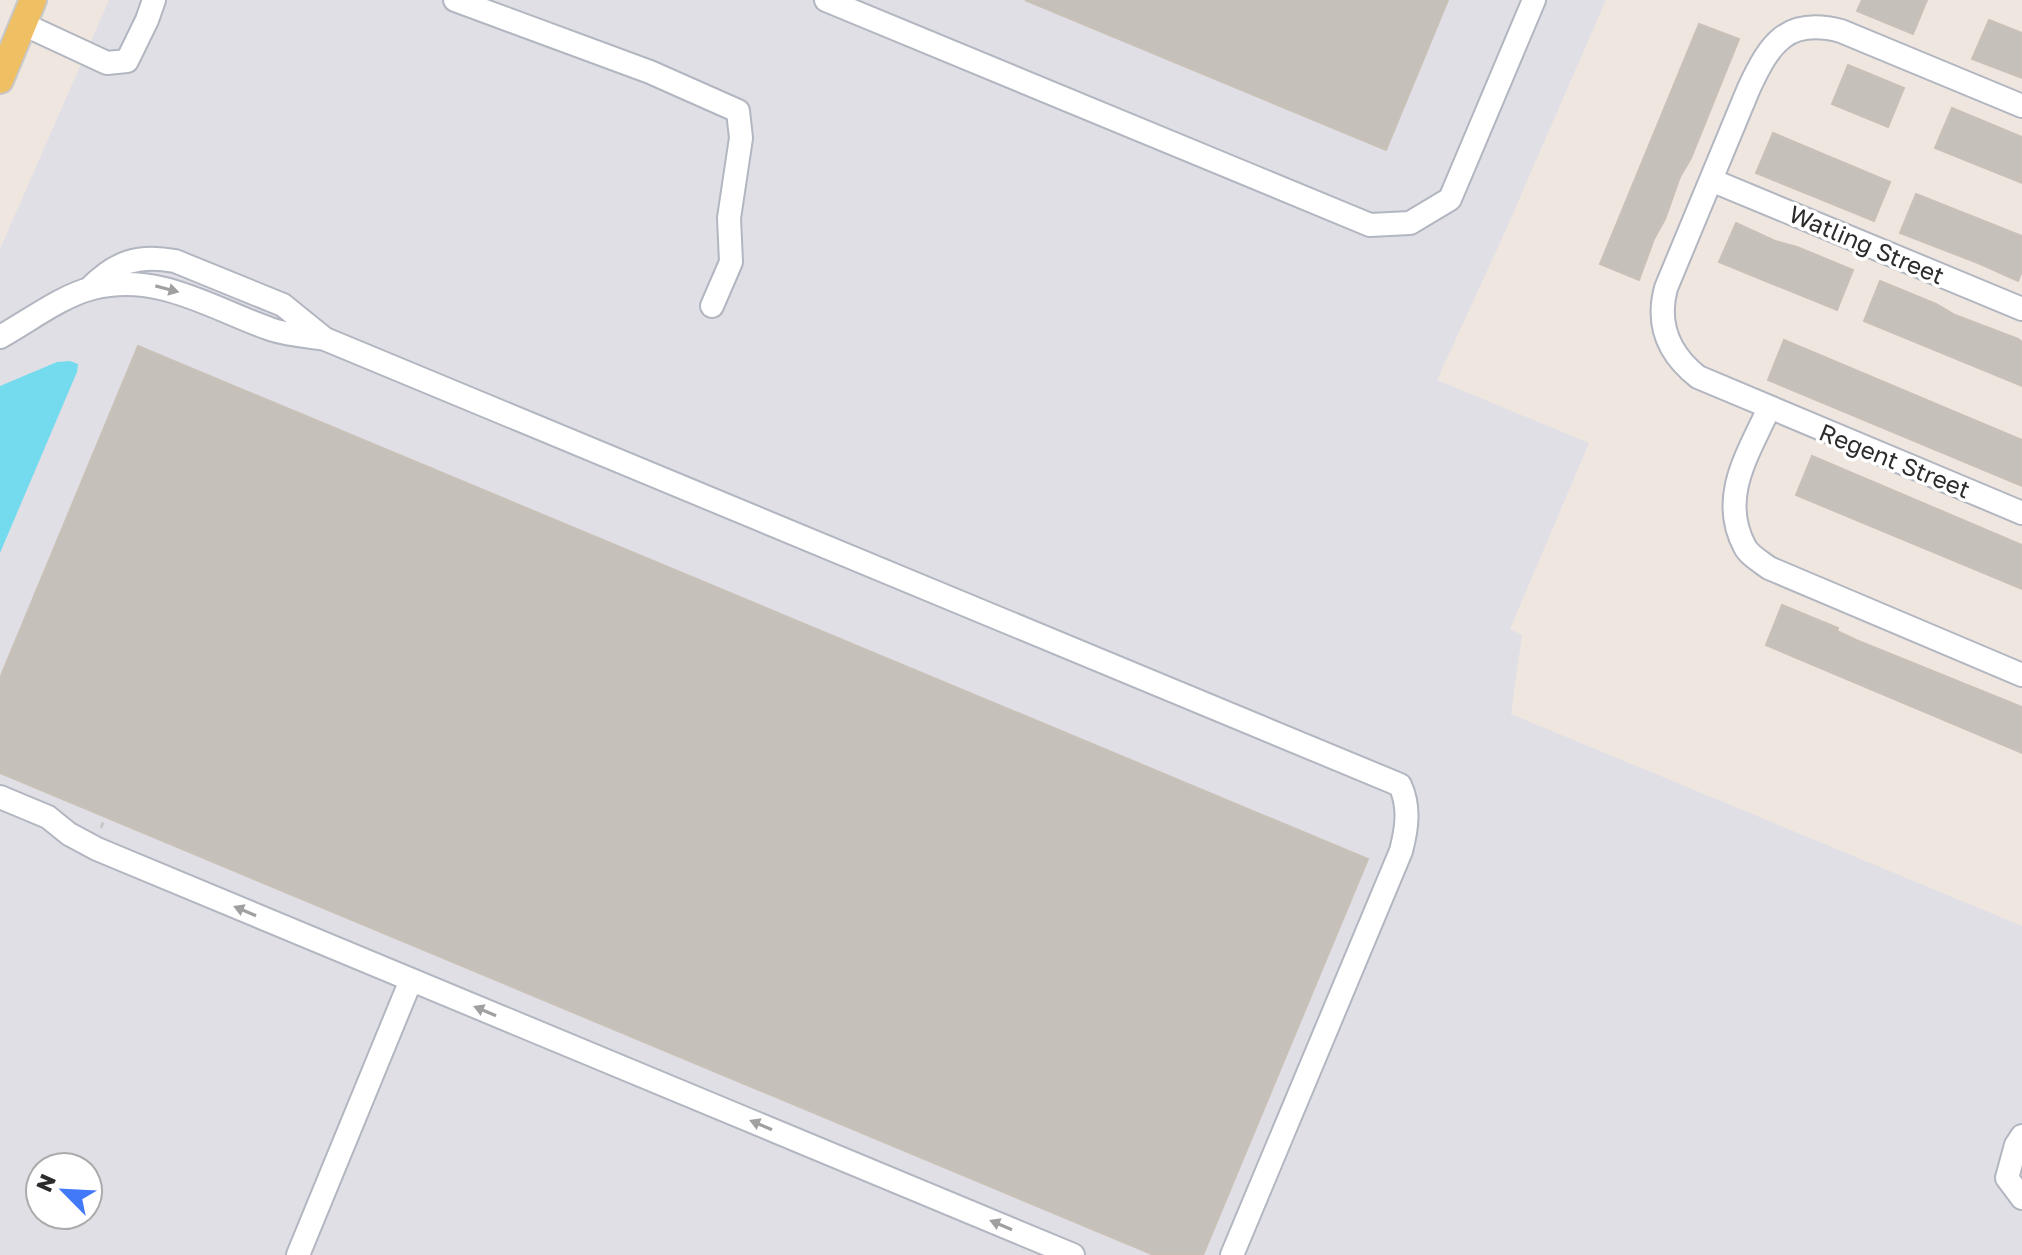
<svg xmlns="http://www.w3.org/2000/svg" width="2022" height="1255" font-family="'Golos Text',sans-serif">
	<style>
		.industrial { fill: #e1dfe6; fill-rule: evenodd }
		.water { fill: #74dbee }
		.building { fill: #c6c0bb; stroke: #c9c1b8; stroke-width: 2 }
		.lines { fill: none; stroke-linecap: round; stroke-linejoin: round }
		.minor-casing { stroke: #b2b6c0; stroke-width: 26 }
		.major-casing { stroke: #c8c8c8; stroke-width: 30 }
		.path { stroke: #c8c8c8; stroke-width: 3; stroke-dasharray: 6 4; stroke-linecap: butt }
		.minor { stroke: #fff; stroke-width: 22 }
		.major { stroke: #efbf63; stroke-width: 26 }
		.oneway { fill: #a0a0a0 }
		.labels { text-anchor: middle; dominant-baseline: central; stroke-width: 7; stroke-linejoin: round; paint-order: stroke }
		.street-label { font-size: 24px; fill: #2c2c2c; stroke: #fff }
	</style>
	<rect width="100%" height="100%" fill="#eee6df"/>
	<path class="industrial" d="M109 0H1606L1504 234 1437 380 1589 443 1510 629 1522 635 1511 714 2022 926V1255H0V249ZM40 1167H88V1215H40Z"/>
	<path class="water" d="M70 361 78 364 77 372 0 553V386L57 362Z"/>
	<path class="building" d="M1025 0H1448L1386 150Z
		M1862 0H1927L1913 34 1857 11Z
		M1989 20 2022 33V78L1972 59Z
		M1699 24 1739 39 1691 158 1680 177 1665 219 1654 239 1639 280 1600 264Z
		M1848 65 1904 88 1888 127 1832 104Z
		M1952 108 2022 137V183L1935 148Z
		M1773 133 1890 182 1874 221 1756 173Z
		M1916 194 2022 236V271L2018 281 1978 263 1900 233Z
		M1736 223 1775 241 1797 247 1853 270 1837 310 1719 262Z
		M1880 281 1936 304 1955 315 2018 339 2022 342V386L1864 321Z
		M1784 340 2022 440V486L1768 380Z
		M138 346 1368 859 1203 1255H1154L0 773V678Z
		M1812 456 2022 545V589L1796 495Z
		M1782 605 1838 628 1837 631 1856 640 2022 707V753L1766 645Z"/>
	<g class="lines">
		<g class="minor-casing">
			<path id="minor" d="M455 0 650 72 738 111 741 138 729 218 731 262 712 306
				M826 0 1370 225 1410 223 1450 199 1534 0
				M23 24 107 63 127 61 147 20 154 0
				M2022 106 1841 31C1787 17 1770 43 1749 88L1666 288C1656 325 1669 354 1698 377L2022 513
				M1711 180 2022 309
				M0 337C29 321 61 296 93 288 158 272 211 308 270 329 287 335 307 336 325 339L283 305 175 261C138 254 116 262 90 288
				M325 339 1400 785C1410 807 1407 828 1401 851L1232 1255
				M1769 408C1749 453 1718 497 1745 547 1749 555 1761 562 1769 568L2022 675
				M0 797 48 817 69 834 97 849 1073 1255
				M2022 1136 2016 1145 2007 1178 2022 1198
				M298 1255 411 980"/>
		</g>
		<g class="major-casing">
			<path id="major" d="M0 80 33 0"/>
		</g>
		<path class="path" d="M101 828 104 820"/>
		<use href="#minor" class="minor"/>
		<use href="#major" class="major"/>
	</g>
	<defs><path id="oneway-solid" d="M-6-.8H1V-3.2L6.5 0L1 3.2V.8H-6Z" transform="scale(2)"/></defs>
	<g class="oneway">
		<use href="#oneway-solid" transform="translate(167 289) rotate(15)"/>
		<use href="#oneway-solid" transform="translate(245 911) rotate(-157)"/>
		<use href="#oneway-solid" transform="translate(485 1011) rotate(-157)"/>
		<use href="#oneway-solid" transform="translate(761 1125) rotate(-157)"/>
		<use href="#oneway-solid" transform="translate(1001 1225) rotate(-157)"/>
	</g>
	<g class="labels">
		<g class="street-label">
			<text transform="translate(1867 244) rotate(23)">Watling Street</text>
			<text transform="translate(1895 460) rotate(22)">Regent Street</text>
		</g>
	</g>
	<g transform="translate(64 1191) rotate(294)"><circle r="38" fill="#ffffff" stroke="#ababab" stroke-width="2"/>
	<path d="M0-6L14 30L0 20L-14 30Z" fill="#4279f8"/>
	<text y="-12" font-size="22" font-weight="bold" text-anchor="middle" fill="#2c2c2c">N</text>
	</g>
</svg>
